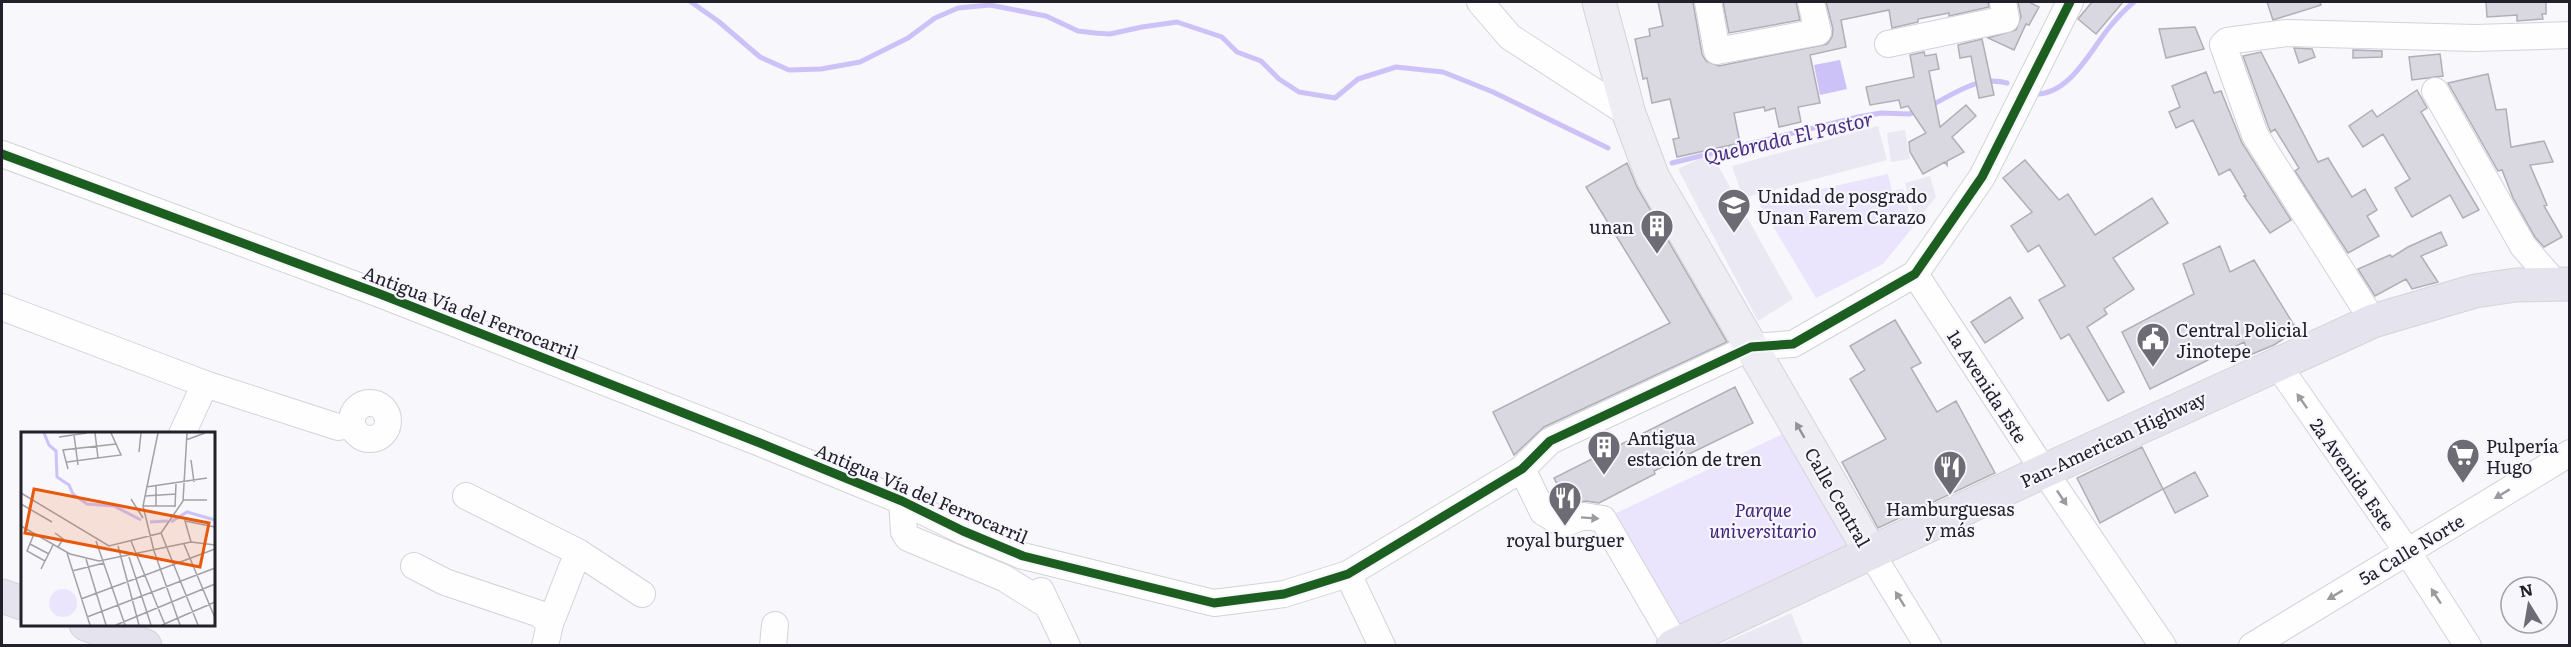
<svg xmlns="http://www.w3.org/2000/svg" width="2571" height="647" font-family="Literata,serif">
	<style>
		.built { fill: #eae8f2 }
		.green { fill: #eae5fd }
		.water { fill: #cdc2f7 }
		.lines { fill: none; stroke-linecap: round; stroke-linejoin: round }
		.stream { stroke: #cdc2f7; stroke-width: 5 }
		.building { fill: #d9d7df; stroke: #b0aeb6; stroke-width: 1.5 }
		.minor-casing { stroke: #d4d2da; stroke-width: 28 }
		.major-casing { stroke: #d5d4d7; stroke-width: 35 }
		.highway-casing { stroke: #d5d4d7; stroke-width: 35 }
		.minor { stroke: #fefefe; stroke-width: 26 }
		.major { stroke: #efedf4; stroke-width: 33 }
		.highway { stroke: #e5e3ed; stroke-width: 33 }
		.cycleway-casing { stroke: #f7f6fc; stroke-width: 13 }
		.cycleway { stroke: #1b5e20; stroke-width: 9 }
		.oneway { fill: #9b9a9f }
		.oneway2 { fill: #93919a }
		.labels { text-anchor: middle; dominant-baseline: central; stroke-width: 4.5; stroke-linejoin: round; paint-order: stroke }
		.poi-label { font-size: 18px; fill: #22202b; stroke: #f7f6fc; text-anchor: start }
		.street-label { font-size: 18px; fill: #22202b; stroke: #f7f6fc }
		.park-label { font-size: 18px; font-style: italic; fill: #3f2377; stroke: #f7f6fc }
		.water-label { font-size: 20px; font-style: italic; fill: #482d82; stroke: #f7f6fc }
		.inset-river { fill: none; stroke: #cdc2f7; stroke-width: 3 }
		.inset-road { fill: none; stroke: #a2a1a8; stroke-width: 1.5 }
		.view { fill: #e8590c; fill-opacity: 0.15; stroke: #e8590c; stroke-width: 3 }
		.inset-edge { fill: none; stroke: #22202b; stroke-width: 3 }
	</style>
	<rect width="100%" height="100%" fill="#f8f7fb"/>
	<path class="built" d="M1878 126 1887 160 1743 198 1732 166Z
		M1905 130 1910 159 1891 162 1887 133Z
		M1711 153 1793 299 1758 321 1678 169Z
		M1930 176 1936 197 1916 222 1905 183Z
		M1791 613 1804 645H1719Z"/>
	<path class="green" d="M1888 174 1892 191 1903 189 1913 227 1883 264 1816 298 1759 203Z
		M1791 430 1859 551 1680 630 1610 516Z"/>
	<path class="water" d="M1840 60 1847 89 1820 95 1814 65Z"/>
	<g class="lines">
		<path class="stream" d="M691 2 718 21 760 57 789 70 821 69 860 62 908 38 935 18 958 8 990 5 1046 16 1078 31 1095 33 1110 34 1142 27 1177 22 1222 37 1237 52 1261 61 1279 79 1299 92 1335 98 1358 79 1396 67 1443 72 1493 92 1608 148
			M2032 94C2068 97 2089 53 2108 29 2116 19 2124 10 2134 2
			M1930 106C1954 94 1978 75 2007 83
			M1672 163 1858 117 1881 113 1909 114 1919 111"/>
	</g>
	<path class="building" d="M1658 2H1693L1702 54 1706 61 1719 66 1827 44 1832 37 1833 29 1826 2H1988L1989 7 1949 16V13L1918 19V22L1892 28 1889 10 1841 20 1846 47 1810 55 1820 103 1798 107 1801 122 1779 127 1775 108 1765 111 1764 107 1734 113 1740 143 1677 157 1673 139 1679 138 1670 99 1652 103 1647 78 1643 79 1635 39 1650 36 1649 29 1663 26Z
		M1723 2H1796L1800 20 1729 33Z
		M2018 2H2029L2039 7 2029 25 2026 24 2014 50 1988 38 2016 30 2021 17Z
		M2092 2H2123L2096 34 2078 19Z
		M2267 2H2320L2321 5 2273 20Z
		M2486 2H2546V14H2542L2543 19 2517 21V15L2487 17Z
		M2195 27 2204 49 2166 58 2159 29Z
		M1982 39 1994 95 1979 98 1971 56 1960 58 1958 45Z
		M2294 48 2312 49 2315 57 2299 63Z
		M2353 50 2382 51V57L2353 58Z
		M1924 52 1925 56 1936 54 1939 69 1929 71 1940 127 1966 105 1976 116 1952 137 1964 152 1947 161V165L1945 162 1923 174 1910 152 1909 142 1926 133 1908 106 1901 108 1899 100 1870 105 1866 87 1914 77 1910 55Z
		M2261 52 2318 162 2328 158 2352 197 2365 189 2377 210 2367 216 2379 236 2348 253 2295 171 2299 168 2275 129 2271 132 2269 128 2243 56Z
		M2440 54 2443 76 2412 80 2409 57Z
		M2206 72 2214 93 2221 91 2242 143 2291 220 2270 233 2244 196H2246L2230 169 2219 175 2193 120 2176 128 2169 112 2180 107 2172 86Z
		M2488 74 2496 110 2506 109 2511 147 2544 141 2553 162 2530 165 2547 205 2544 206 2562 237 2544 247 2535 237 2513 198 2502 170 2498 171 2448 83Z
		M2417 90 2427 108 2421 112 2479 210 2463 218 2450 195 2412 217 2395 188 2410 179 2383 134 2363 147 2349 126 2372 110 2377 117Z
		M2025 160 2059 200 2068 194 2095 235 2152 198 2168 223 2113 258 2134 289 2104 309 2107 314 2087 327 2124 392 2108 401 2069 334 2061 339 2039 300 2065 286 2039 245 2028 252 2011 226 2032 212 2003 178Z
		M1627 163 1637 187 1727 342 1544 427 1514 455 1493 412 1670 323 1586 187Z
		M2441 232 2447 245 2421 256 2438 282 2412 289 2406 279 2375 296 2358 269 2390 255 2392 257 2408 247Z
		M2220 246 2230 272 2254 260 2297 330 2274 345 2250 355 2244 342 2150 389 2122 332 2194 294 2183 264Z
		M2010 297 2023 318 1985 343 1971 322Z
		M1895 320 1921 363 1911 368 1937 412 1956 401 1995 473 1878 528 1842 462 1886 439 1850 379 1865 370 1850 346Z
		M1735 387 1753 423 1654 471 1655 474 1599 503 1586 501 1569 506 1554 478Z
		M2142 447 2163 489 2100 523 2077 478Z
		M2195 472 2208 496 2175 513 2163 489Z"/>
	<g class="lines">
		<g class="minor-casing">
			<path id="minor" d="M1480 2 1510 37 1629 114
				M1708 2 1717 51 1818 32 1811 2
				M1888 44 2006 19 2003 2
				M2435 91 2523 246 2555 283
				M2 154 380 294 760 443 902 501 963 531 1023 556 1214 603 1284 594 1348 574 1522 469 1550 441 1751 347 1793 344 1915 274 1982 177 2070 2
				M1915 274 2044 471 2163 646
				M2 307 205 384 338 427 351 425
				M2373 321 2255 135 2223 45 2227 41 2287 33 2475 38 2570 35
				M2277 364 2407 551 2468 646
				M352 421a18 18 0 1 1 36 0a18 18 0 1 1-36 0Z
				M182 434 205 384
				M1522 469 1543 512 1563 524 1584 516 1603 519 1677 646
				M466 496 578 552 642 594
				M902 501 904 532 908 538 1004 578 1047 605
				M1871 553 1928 646
				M414 566 445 582 540 614 550 624 545 646
				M1348 574 1382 646
				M1041 591 1067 646
				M550 624 578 552
				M773 646 775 625
				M2252 646 2570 453"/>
		</g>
		<g class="major-casing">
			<path id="major" d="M1599 2 1629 114 1653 178 1871 553"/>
		</g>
		<g class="highway-casing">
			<path id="highway" d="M2 596 22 603
				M86 624 145 646
				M1673 646 2044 471 2373 321 2475 291 2516 285 2570 284"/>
		</g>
		<use href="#minor" class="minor"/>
		<use href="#major" class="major"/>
		<use href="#highway" class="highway"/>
		<g class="cycleway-casing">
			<path id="cycleway" d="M2 154 380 294 760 443 902 501 963 531 1023 556 1214 603 1284 594 1348 574 1522 469 1550 441 1751 347 1793 344 1915 274 1982 177 2070 2"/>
		</g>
		<use href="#cycleway" class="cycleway"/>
	</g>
	<defs><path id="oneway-solid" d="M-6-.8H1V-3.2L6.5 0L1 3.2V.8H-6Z" transform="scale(1.5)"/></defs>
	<g class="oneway">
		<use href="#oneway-solid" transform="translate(2302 401) rotate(-125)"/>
		<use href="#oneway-solid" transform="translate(2502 494) rotate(149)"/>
		<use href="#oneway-solid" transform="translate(2062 498) rotate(56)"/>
		<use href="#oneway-solid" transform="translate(1590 518) rotate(4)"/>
		<use href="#oneway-solid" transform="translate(2335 595) rotate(149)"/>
		<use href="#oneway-solid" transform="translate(2436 596) rotate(-123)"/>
		<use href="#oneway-solid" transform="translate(1900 599) rotate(-122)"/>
	</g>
	<use class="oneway2" href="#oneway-solid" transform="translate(1800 430) rotate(-120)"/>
	<defs>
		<g id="university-pin" transform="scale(1.725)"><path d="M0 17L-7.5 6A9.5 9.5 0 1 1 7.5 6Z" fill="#6d6b74" stroke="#f7f6fc"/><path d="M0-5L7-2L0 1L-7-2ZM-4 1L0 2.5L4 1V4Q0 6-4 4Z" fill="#fff"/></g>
		<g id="building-pin" transform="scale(1.725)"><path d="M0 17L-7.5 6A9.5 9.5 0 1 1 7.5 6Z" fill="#6d6b74" stroke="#f7f6fc"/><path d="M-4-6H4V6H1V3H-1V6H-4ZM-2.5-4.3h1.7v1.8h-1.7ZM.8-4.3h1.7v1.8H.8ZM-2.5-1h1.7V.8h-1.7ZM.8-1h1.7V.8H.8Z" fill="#fff"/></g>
		<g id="civic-pin" transform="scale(1.725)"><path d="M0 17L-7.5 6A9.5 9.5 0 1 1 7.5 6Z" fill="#6d6b74" stroke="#f7f6fc"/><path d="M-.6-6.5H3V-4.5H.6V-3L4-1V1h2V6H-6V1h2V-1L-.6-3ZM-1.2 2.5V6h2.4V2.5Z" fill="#fff"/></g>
		<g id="supermarket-pin" transform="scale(1.725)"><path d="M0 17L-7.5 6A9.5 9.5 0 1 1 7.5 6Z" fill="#6d6b74" stroke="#f7f6fc"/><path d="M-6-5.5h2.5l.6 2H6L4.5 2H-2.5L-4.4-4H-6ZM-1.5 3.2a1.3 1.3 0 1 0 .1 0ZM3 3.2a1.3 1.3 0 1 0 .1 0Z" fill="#fff"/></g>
		<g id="restaurant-pin" transform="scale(1.725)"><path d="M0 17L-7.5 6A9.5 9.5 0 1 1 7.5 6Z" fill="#6d6b74" stroke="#f7f6fc"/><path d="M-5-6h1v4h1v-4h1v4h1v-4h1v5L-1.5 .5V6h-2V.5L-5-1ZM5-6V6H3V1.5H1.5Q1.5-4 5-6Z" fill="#fff"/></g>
	</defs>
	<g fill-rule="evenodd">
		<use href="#university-pin" x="1734" y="205"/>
		<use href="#building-pin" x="1657" y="226"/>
		<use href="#civic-pin" x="2153" y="339"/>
		<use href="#building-pin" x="1604" y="447"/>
		<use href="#supermarket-pin" x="2463" y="455"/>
		<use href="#restaurant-pin" x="1950" y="467"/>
		<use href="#restaurant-pin" x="1565" y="498"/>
	</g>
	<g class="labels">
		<g class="poi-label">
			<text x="1757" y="195">Unidad de posgrado<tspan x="1757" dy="21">Unan Farem Carazo</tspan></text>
			<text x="1634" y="226" text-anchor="end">unan</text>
			<text x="2176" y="329">Central Policial<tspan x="2176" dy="21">Jinotepe</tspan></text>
			<text x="1627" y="437">Antigua<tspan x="1627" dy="21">estación de tren</tspan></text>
			<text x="2486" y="445">Pulpería<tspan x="2486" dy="21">Hugo</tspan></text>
			<text x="1950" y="508" text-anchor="middle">Hamburguesas<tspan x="1950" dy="21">y más</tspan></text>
			<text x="1565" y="539" text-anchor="middle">royal burguer</text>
		</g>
		<g class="street-label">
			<text transform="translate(471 312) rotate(21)">Antigua Vía del Ferrocarril</text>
			<text transform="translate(1988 386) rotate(57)">1a Avenida Este</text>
			<text transform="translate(2113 439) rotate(-25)">Pan-American Highway</text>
			<text transform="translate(2353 474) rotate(55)">2a Avenida Este</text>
			<text transform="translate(922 493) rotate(23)">Antigua Vía del Ferrocarril</text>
			<text transform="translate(1838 497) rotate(60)">Calle Central</text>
			<text transform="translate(2411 549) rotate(-31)">5a Calle Norte</text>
		</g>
		<g class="park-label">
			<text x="1763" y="509">Parque<tspan x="1763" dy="21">universitario</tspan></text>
		</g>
		<g class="water-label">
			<text transform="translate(1788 136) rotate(-13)">Quebrada El Pastor</text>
		</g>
	</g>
	<g transform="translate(21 432)">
		<rect width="194" height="194" fill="#f8f7fb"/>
		<path d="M28 171a14 14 0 1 1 28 0a14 14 0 1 1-28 0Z" fill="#eae5fd"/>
		<path class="inset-river" d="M23 1 28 13 35 19 36 45 48 53 52 62 66 72 93 74 120 88M129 90 147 89M150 90 166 80 194 88"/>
		<path class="inset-road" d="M74 1 77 26M53 3 57 33M38 5 66 1M165 8 184 1M118 20 120 1M170 28 173 50M46 30 100 23 90 1M47 37 42 18 95 12M125 55 186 46M0 61 88 114 140 101 162 69 166 1M124 64 155 62M110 67 122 86M162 68H186M0 72 31 90M122 74H154M135 74V54M154 75 155 52M0 94 49 122 78 129 170 110 194 113M34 101 42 107 37 115M140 101 177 193M13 102 6 119 24 129M75 109 104 193M110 109 144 193M170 110 164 89 194 95M9 112 28 122M163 112 194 186M97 114 118 193M133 119 159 193M133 119 122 74 137 1M46 121 69 193M108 125 130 193M65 127 85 193M20 137 32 113M51 139 83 131M60 167 194 117M66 185 194 136M95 193 194 152M141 193 194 170"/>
		<path class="view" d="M13 57 188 91 179 135 4 101Z"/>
		<rect width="194" height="194" class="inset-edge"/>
	</g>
	<rect width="2571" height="647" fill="none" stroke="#22202b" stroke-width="6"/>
	<g transform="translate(2529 605) rotate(349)"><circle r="28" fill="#f7f6fc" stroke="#a2a0a8" stroke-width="1.5"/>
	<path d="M0-4.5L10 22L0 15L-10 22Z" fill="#6d6b74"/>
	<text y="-9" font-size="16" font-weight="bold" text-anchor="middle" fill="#22202b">N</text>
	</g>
</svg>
